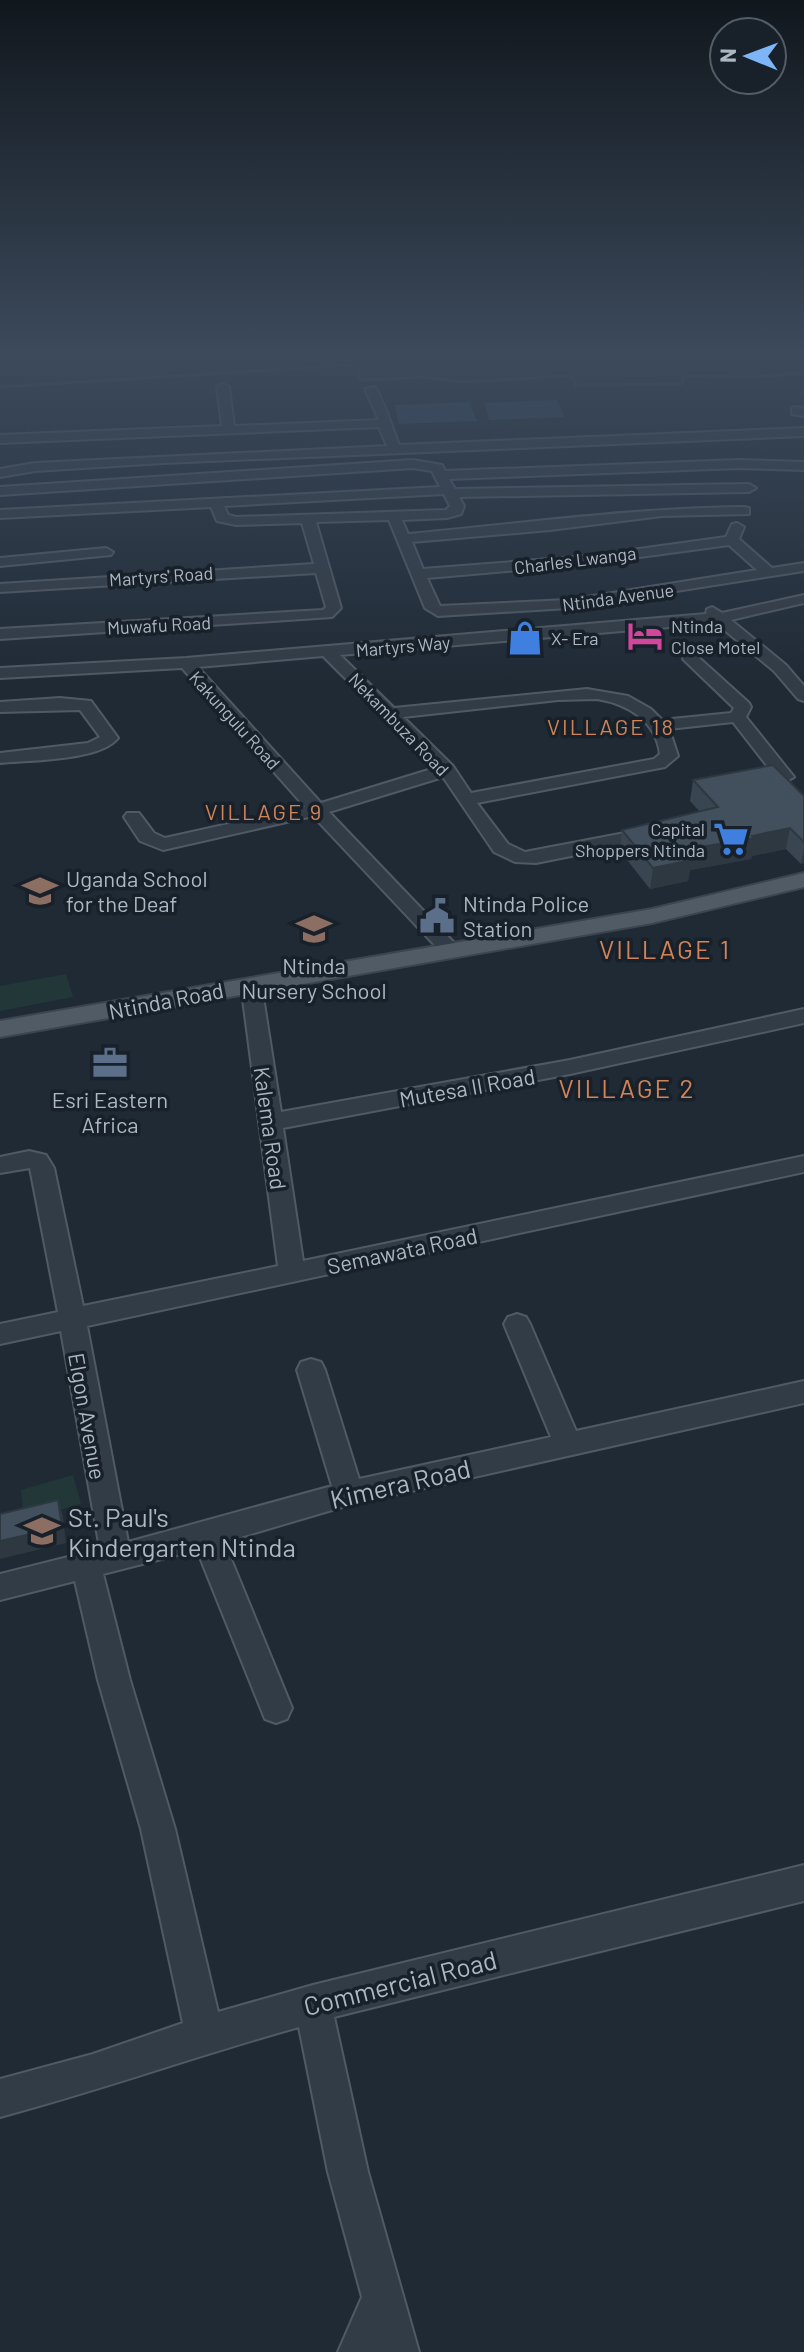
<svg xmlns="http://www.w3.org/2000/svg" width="804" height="2352" font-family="Barlow,sans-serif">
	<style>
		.green { fill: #223838 }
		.water { fill: #32475d }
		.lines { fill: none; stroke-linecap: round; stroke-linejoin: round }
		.stream { stroke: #32475d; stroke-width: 3 }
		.minor-casing { stroke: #505a64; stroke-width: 4 }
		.major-casing { stroke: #3c454f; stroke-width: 4 }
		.minor { fill: #323c46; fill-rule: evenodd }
		.major { fill: #505b66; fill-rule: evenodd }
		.wall { fill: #394550 }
		.shaded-wall { fill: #2e3841 }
		.building { fill: #42505d; stroke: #2e3841; stroke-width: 2 }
		.labels { text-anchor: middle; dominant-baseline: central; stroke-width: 7; stroke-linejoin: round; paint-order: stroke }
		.far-street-label { font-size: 18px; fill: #acb7c3; stroke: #18212a }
		.far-poi-label { font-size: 18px; fill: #acb7c3; stroke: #18212a; text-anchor: start }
		.far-quarter-label { font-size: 22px; letter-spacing: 2px; fill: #d28458; stroke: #18212a }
		.poi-label { font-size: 22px; fill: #acb7c3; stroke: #18212a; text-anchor: start }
		.street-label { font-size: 22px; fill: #acb7c3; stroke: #18212a }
		.quarter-label { font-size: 26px; letter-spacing: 2px; fill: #d28458; stroke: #18212a }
		.near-street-label { font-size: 26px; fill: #acb7c3; stroke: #18212a }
		.near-poi-label { font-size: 26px; fill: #acb7c3; stroke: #18212a; text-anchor: start }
	</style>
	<rect width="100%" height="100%" fill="#1f2a35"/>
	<path class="green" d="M66 974 73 997 0 1011V986Z
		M73 1475 81 1504 24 1520 21 1490Z"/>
	<path class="water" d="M557 400 564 417 489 420 485 403Z
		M469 402 477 421 399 424 395 405Z"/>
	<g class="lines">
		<path class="stream" d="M0 387 352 365 357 366 359 379 363 380 425 377 463 382 566 376 573 377 575 385 682 384 683 377 687 376 752 377 804 373"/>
		<g class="minor-casing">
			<path id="minor" d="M223 384 229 387 234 426 379 420 365 389 375 387C386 406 391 425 399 445L804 428V436L163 463 35 471 0 477V469L35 463 387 446 379 427 0 443V435L222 426 217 387Z
				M796 407 804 408V416L792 414V408Z
				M413 460 442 465 445 471 739 460 804 462V470L739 468 449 479 455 489 749 484 756 488 749 492 459 497 464 506 461 514 447 518 402 520 408 534C520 524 632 508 744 507L749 508V514L662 516 550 530 412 542 423 569 588 556 726 537 732 524 737 523 744 527 739 539 772 568 804 563V571L568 608 438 616 425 608 389 520 316 522 341 608 332 617 0 639V629L323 610 326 607 316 573 0 592V584L314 564 302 523 236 525 217 521 211 507 0 518V510L440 487 432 471 413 468 0 495V487ZM444 494 450 506 446 510 236 517 228 515 224 506ZM729 545 757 570 568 600 440 606 427 578 588 564Z
				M106 548 113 552 111 555 0 566V558Z
				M804 595V603L731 620 786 665 804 686V701L798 699 774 671 716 623 340 655 394 708 587 689 628 696 651 709 662 720 731 713 734 708 683 659 685 656H697L749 703 751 707 746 717 794 777 785 782 779 781 733 722 669 729 678 756 665 767 477 803 508 844 525 852 651 828 660 834 651 840 536 863 515 862 494 852 443 777 329 812 457 946 460 950 457 954H443L313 816 163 850 140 841 124 817 127 813H139L154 833 165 838 305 807 182 668 0 678V668L186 658 706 614 707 609 712 607 722 613ZM323 656 435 768 321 803 198 667ZM597 699C628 704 656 721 660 754L654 759 471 793 453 766 403 717 558 700Z
				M60 698 91 701 118 738C100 761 29 760 0 763V753L88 743 100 737 80 710 0 712V702Z
				M251 978 261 984 281 1112 570 1060 804 1009V1023L570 1074 283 1128 303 1261 804 1156V1172L87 1326 128 1542 332 1486 297 1370 301 1362 311 1359 321 1362 325 1370 359 1479 551 1437 504 1324 508 1317 517 1314 526 1317 530 1324 576 1431 804 1381V1403L349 1505 224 1542 292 1708 287 1719 276 1723 265 1719 197 1550 103 1574 130 1680 175 1829 218 2012 313 1985 804 1865V1901L334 2017 368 2172 419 2352H338L362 2297 328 2172 299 2027C199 2055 101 2090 0 2117V2079L93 2054 183 2023 141 1829 98 1680 75 1581 0 1600V1574L100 1549 61 1331 0 1344V1324L58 1312 30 1168 0 1173V1157L29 1151 46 1155 54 1168 83 1306 278 1266 241 984Z"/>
		</g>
		<g class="major-casing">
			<path id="major" d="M804 873V887L652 923 0 1037V1021L652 909Z"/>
		</g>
		<use href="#minor" class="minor"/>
		<use href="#major" class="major"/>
	</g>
	<path class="wall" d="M693 780 804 796V863L801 864 786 849 752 856 751 859 690 870 688 881 650 889 620 851 622 830 700 812 690 801Z"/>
	<path class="shaded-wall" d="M790 828 786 849 752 856 751 859 690 870 688 881 650 889 653 868 683 850Z
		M804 848V863L801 864Z
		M58 1500 63 1516 66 1543 0 1559V1541Z"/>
	<path class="building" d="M773 765 804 796V842L790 828 752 836 755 838 683 850 691 860 653 868 622 830 718 807 693 780Z
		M58 1500 62 1527 0 1541V1514Z"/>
	<linearGradient id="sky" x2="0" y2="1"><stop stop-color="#11171d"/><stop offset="0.52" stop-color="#3c4a5c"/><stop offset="1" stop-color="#3c4a5c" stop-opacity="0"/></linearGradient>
	<rect width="804" height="682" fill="url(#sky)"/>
	<defs>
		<g id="hotel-bare" transform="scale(2.76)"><path d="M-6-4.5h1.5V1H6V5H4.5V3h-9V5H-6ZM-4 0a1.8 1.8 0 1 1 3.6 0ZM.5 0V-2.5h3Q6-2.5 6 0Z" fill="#d1479c" stroke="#18212a" stroke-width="2.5" paint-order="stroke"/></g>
		<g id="shop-bare" transform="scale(2.76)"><path d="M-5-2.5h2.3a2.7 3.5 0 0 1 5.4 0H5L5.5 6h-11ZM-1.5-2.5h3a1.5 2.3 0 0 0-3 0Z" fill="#3f7fe0" stroke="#18212a" stroke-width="2.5" paint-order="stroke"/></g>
		<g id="supermarket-bare" transform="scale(2.76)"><path d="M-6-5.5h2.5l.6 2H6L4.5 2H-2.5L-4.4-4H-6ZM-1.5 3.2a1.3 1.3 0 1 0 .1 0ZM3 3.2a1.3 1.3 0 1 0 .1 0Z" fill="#3f7fe0" stroke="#18212a" stroke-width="2.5" paint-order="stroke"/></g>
		<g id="school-bare" transform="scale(2.76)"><path d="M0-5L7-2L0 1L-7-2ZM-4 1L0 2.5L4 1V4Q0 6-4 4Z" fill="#8d6e63" stroke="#18212a" stroke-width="2.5" paint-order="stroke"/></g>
		<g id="civic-bare" transform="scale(2.76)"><path d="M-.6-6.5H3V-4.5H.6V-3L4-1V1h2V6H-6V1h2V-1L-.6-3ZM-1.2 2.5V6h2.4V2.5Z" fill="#5c6f8a" stroke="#18212a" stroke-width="2.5" paint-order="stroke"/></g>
		<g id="office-bare" transform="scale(2.76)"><path d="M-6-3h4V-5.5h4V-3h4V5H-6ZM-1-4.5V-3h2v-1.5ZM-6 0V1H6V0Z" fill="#5c6f8a" stroke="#18212a" stroke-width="2.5" paint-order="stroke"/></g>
	</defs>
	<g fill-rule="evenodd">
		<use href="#hotel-bare" x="645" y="636"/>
		<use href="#shop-bare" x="525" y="638"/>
		<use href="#supermarket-bare" x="731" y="839"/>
		<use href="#school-bare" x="40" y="891"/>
		<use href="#civic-bare" x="437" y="916"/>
		<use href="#school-bare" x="314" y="929"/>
		<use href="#office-bare" x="110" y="1063"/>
		<use href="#school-bare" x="42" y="1531"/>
	</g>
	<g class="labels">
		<g class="far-street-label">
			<text transform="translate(575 560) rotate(-7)">Charles Lwanga</text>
			<text transform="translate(161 576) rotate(-4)">Martyrs' Road</text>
			<text transform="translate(618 597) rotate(-8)">Ntinda Avenue</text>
			<text transform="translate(159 625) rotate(-3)">Muwafu Road</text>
			<text transform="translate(403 646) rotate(-5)">Martyrs Way</text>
			<text transform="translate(235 720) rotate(48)">Kakungulu Road</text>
			<text transform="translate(399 724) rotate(46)">Nekambuza Road</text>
		</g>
		<g class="far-poi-label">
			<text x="671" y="626">Ntinda<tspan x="671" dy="21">Close Motel</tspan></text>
			<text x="551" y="638">X- Era</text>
			<text x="705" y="829" text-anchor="end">Capital<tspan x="705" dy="21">Shoppers Ntinda</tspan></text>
		</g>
		<g class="far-quarter-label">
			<text x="611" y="726">VILLAGE 18</text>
			<text x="264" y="811">VILLAGE 9</text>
		</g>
		<g class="poi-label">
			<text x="66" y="878">Uganda School<tspan x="66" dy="25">for the Deaf</tspan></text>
			<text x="463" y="903">Ntinda Police<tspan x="463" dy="25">Station</tspan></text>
			<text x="314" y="965" text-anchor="middle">Ntinda<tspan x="314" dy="25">Nursery School</tspan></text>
			<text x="110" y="1099" text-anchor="middle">Esri Eastern<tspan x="110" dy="25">Africa</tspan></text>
		</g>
		<g class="street-label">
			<text transform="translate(166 1000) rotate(-11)">Ntinda Road</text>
			<text transform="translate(467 1087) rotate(-10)">Mutesa II Road</text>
			<text transform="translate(271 1128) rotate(82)">Kalema Road</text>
			<text transform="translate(402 1250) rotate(-12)">Semawata Road</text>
			<text transform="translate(88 1416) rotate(80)">Elgon Avenue</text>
		</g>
		<g class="quarter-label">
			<text x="665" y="948">VILLAGE 1</text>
			<text x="627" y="1087">VILLAGE 2</text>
		</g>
		<g class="near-street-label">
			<text transform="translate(400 1483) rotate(-13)">Kimera Road</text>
			<text transform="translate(400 1982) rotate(-14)">Commercial Road</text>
		</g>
		<g class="near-poi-label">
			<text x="68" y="1516">St. Paul's<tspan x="68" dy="30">Kindergarten Ntinda</tspan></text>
		</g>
	</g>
	<g transform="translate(748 56) rotate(271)"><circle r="38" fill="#18212a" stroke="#535d67" stroke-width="2"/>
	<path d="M0-6L14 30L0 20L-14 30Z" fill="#7db5f7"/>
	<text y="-12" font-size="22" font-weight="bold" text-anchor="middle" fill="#acb7c3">N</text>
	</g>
</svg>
